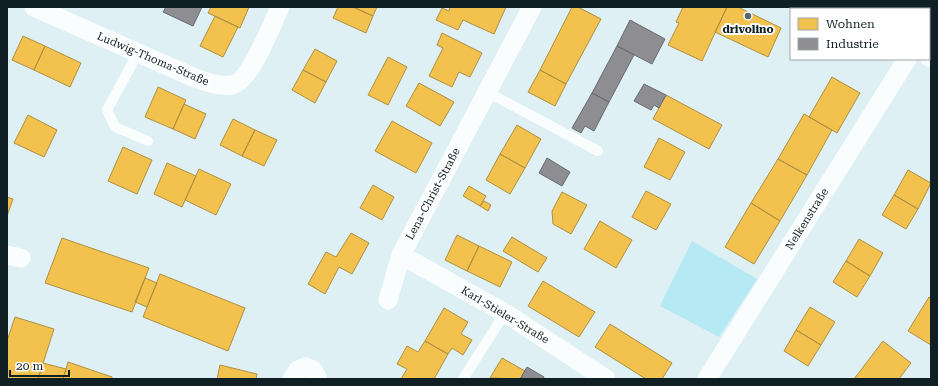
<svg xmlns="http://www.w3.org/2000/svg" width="938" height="386" font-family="'Roboto Serif',serif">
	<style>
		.green { fill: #b5e9f4 }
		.homes { fill: #f2c14e; stroke: #ae9041 }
		.industry { fill: #8d8d92; stroke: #676c71 }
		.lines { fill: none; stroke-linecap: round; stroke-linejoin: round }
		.lane { stroke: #fafdfd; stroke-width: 10 }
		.street { stroke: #fafdfd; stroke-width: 19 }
		.poi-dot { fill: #57686c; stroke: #fff; stroke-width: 1.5 }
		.labels { text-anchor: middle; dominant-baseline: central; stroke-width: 4; stroke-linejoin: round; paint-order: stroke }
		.poi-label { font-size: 11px; font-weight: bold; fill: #0f1f23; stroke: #fff }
		.street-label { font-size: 11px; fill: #0f1f23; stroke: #fff }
	</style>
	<rect width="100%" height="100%" fill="#def0f4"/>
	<path class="green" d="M692 241 757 279 719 337 660 306Z"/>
	<path class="homes" d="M211 7H249L240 28 208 13Z
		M338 7H353L373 16 366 33 333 18Z
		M353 7H377L373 16Z
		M450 7H506L494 34 463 20 458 30 436 20 442 8 449 11Z
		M572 7H578L601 19 566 84 540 70Z
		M683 7H727L702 61 668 45 679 23 676 22Z
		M727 7H738L781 28 768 57 715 32Z
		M918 7H931V18L929 17V9H917Z
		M215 16 238 27 223 57 200 46Z
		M442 33 482 53 470 77 459 72 452 87 429 76 443 48 437 45Z
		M23 36 45 46 34 70 12 60Z
		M45 46 81 63 70 87 34 70Z
		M315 49 337 61 326 82 303 70Z
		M388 57 407 67 388 105 368 95Z
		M303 70 326 82 315 103 292 90Z
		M540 70 566 84 555 106 528 92Z
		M832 77 860 93 837 133 809 117Z
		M419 83 454 102 440 126 406 106Z
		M158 87 186 100 173 129 145 117Z
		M666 95 722 125 709 149 653 119Z
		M184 104 206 114 195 139 173 129Z
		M804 114 832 130 807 175 778 159Z
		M28 115 57 130 44 157 14 143Z
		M233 119 255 130 242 156 220 145Z
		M392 121 432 143 416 173 375 151Z
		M517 125 541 139 525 168 500 154Z
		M255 130 277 140 264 166 242 156Z
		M659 138 685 152 670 180 644 167Z
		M123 147 152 160 137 194 108 181Z
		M500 154 525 168 510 194 486 180Z
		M778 159 807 175 780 221 751 203Z
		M167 163 196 176 182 207 154 194Z
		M199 169 231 184 216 215 185 200Z
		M908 170 931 183 918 209 894 195Z
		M373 185 394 197 382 220 360 208Z
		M469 186 486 196 480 206 463 196Z
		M646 191 671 204 656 230 632 217Z
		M562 192 587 205 571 234 553 224 552 211Z
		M894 195 918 209 906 229 882 215Z
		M7 197 13 199 7 216Z
		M484 201 491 205 488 211 480 206Z
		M751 203 780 221 754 264 725 247Z
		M600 221 632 240 616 268 584 249Z
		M351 233 369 243 352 274 339 267 325 294 308 284 326 252 336 257Z
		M457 235 479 246 467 271 445 260Z
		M512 237 547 258 538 272 503 251Z
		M62 238 149 268 132 312 45 283Z
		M859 239 883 253 870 276 846 261Z
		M479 246 512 262 500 287 467 271Z
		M846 261 870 276 857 297 833 282Z
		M160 274 245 308 228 351 143 317Z
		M145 278 157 283 147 307 135 302Z
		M543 281 595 312 579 337 528 306Z
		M929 297 931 298V345L908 331Z
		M810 307 835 322 821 345 796 330Z
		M444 308 468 322 461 334 472 340 463 355 452 348 448 354 425 341Z
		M15 317 54 329 38 379H7V341Z
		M610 324 672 363 662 379H646L595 347Z
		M796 330 821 345 808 366 784 351Z
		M425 341 448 354 434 379H401L407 369 397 364 407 346 418 352Z
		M883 341 911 363 899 379H854Z
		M502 358 525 371 520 379 490 378Z
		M68 362 112 377V379H63Z
		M43 363 66 369 63 379H38Z
		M220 365 257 374 256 379H217Z"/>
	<path class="industry" d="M166 7H202L193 26 163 12Z
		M630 20 665 39 652 64 617 46Z
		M617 46 634 55 609 102 592 93Z
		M644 84 666 95 659 108 654 105 651 110 634 101Z
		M592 93 609 102 594 131 585 126 581 133 572 128Z
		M547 158 570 172 562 186 539 173Z
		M527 367 544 377 543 379H520Z"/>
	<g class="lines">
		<path class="lane" d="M138 53 107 110 115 127 148 141
			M487 92 598 151
			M463 379 505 313"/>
		<path class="street" d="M34 7 195 78C207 82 219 87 232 85 250 82 272 24 280 7
			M818 7 823 9
			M929 57 931 58
			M7 255 21 258
			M401 255 505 313 606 379
			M388 300 401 255 532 7
			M292 379 298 370 305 367 313 370 318 379
			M707 379 907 59"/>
	</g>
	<circle class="poi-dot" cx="748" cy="16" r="4"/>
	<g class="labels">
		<g class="poi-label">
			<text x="748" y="29">drivolino</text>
		</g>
		<g class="street-label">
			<text transform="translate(153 59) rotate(23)">Ludwig-Thoma-Straße</text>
			<text transform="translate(433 194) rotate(-62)">Lena-Christ-Straße</text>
			<text transform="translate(807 219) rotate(-58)">Nelkenstraße</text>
			<text transform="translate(505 315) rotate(31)">Karl-Stieler-Straße</text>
		</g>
	</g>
	<rect width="938" height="386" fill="none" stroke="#0f1f23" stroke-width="16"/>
	<rect x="790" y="8" width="140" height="52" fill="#ffffff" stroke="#9fa5a7"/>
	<rect x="798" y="18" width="20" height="12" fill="#f2c14e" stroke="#9fa5a7"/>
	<text x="826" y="28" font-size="12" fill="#0f1f23">Wohnen</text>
	<rect x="798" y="38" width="20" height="12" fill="#8d8d92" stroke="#9fa5a7"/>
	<text x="826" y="48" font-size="12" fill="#0f1f23">Industrie</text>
	<path d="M10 370v6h59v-6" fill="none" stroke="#0f1f23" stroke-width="2"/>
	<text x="16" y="370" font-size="12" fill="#0f1f23" stroke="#ffffff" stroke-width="3" paint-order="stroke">20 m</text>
</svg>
